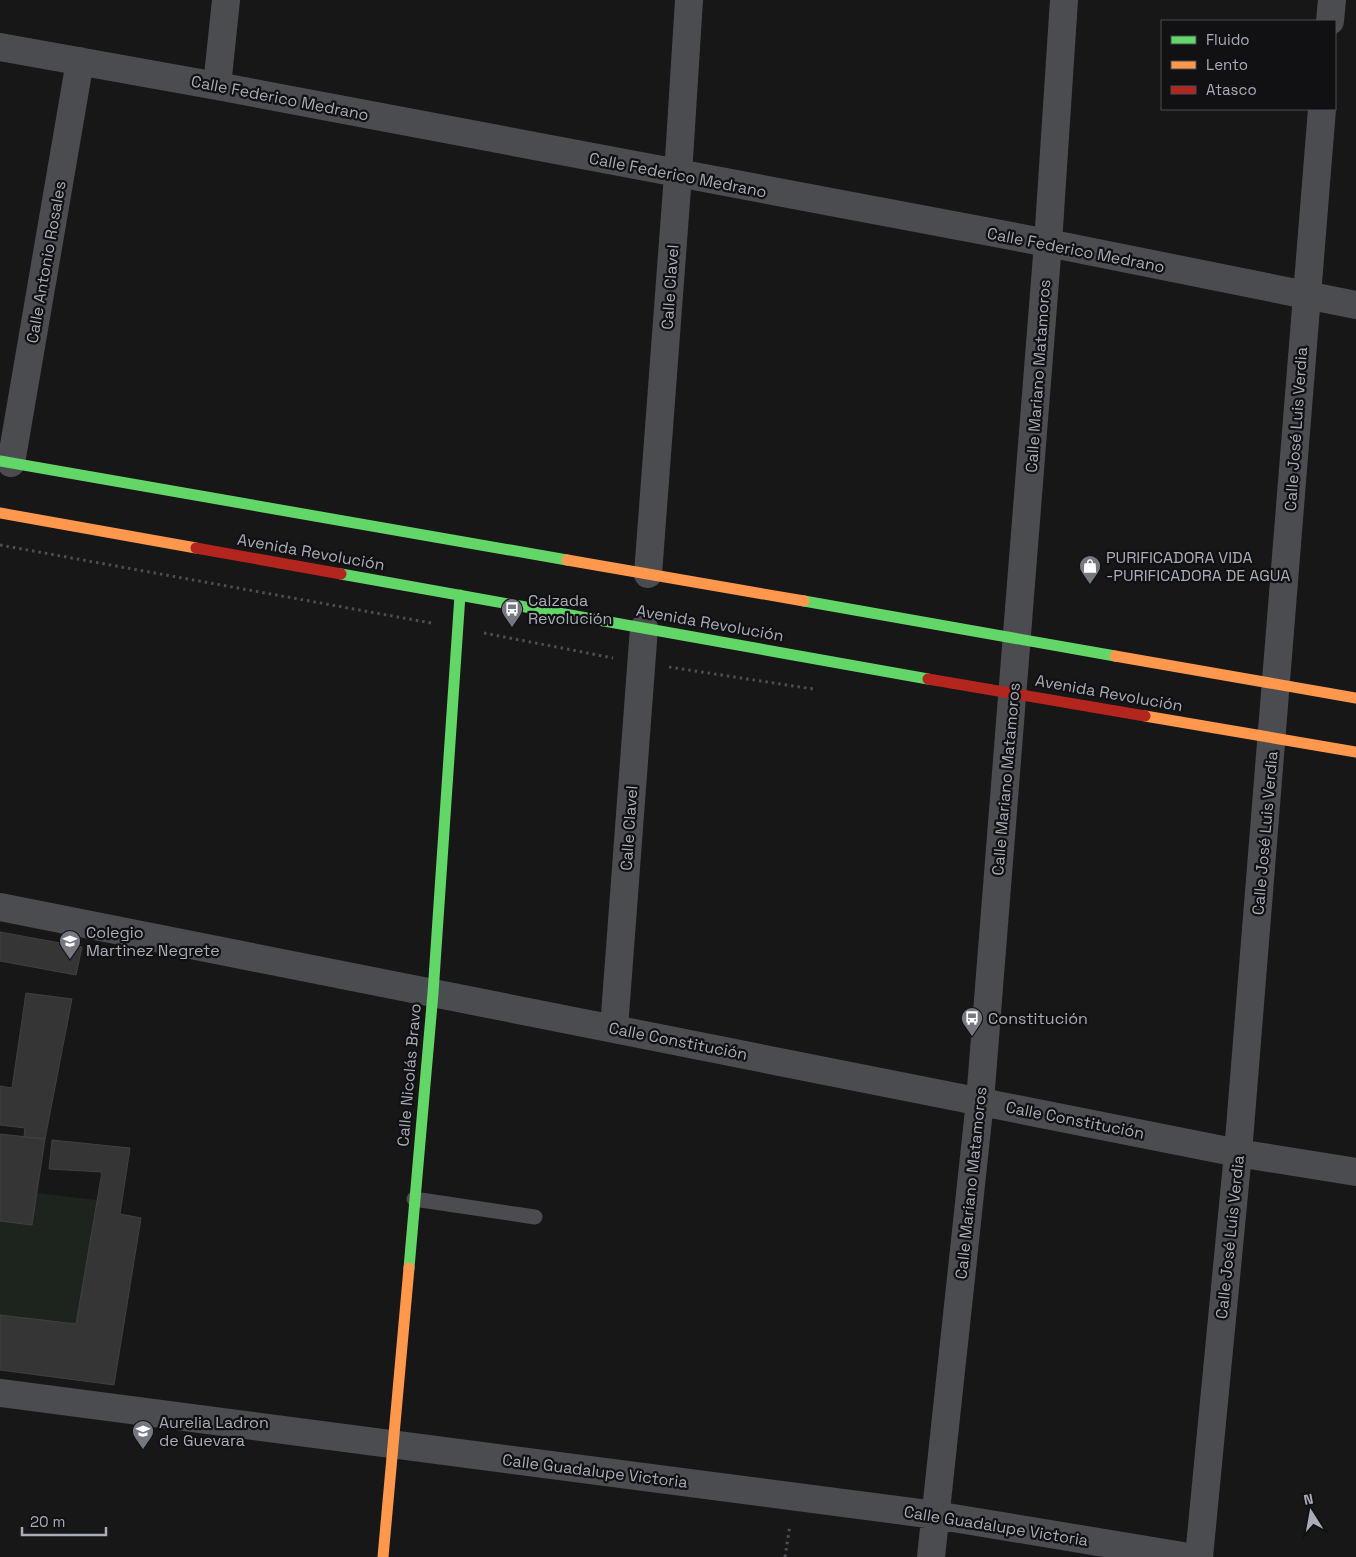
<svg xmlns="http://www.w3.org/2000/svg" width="1356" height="1557" font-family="'Space Grotesk',sans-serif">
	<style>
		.green { fill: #1d241e }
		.building { fill: #353536; stroke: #3f4043 }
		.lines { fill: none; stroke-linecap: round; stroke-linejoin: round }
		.path { stroke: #4d4e52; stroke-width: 3; stroke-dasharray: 2.5 4; stroke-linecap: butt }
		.lane { stroke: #4b4c50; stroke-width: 15 }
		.street { stroke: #4b4c50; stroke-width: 28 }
		.fast { stroke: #63d668; stroke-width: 11 }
		.slow { stroke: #ff974d; stroke-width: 11 }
		.jam { stroke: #b3261e; stroke-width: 11 }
		.labels { text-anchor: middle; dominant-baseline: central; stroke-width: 4.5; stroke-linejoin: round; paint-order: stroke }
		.street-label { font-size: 16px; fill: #a8adb8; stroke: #111113 }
		.poi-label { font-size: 16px; fill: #a8adb8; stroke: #111113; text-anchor: start }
	</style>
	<rect width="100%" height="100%" fill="#171717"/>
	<path class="green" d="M37 1193 97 1200 76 1324 0 1315V1221L32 1225Z"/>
	<path class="building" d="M0 932 82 947 76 975 0 961Z
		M26 993 72 999 45 1139 24 1137 25 1128 0 1125V1086L12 1088Z
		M0 1134 45 1139 32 1225 0 1221Z
		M52 1140 130 1148 120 1214 141 1218 114 1385 0 1370V1315L76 1324 102 1172 49 1169Z"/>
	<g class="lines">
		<path class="path" d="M0 545 431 623
			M484 633 613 658
			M669 667 813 689
			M785 1557 790 1525"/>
		<path class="lane" d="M414 1199 535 1217"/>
		<path class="street" d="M1330 21 1332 0
			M0 47 217 86 1048 243 1356 305
			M217 86 226 0
			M11 463 80 61
			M648 574 678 175 689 0
			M0 907 1238 1153 1356 1172
			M614 1028 644 628
			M0 1393 935 1515 1189 1557
			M931 1557 980 1101 1048 243 1064 0
			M1199 1557 1238 1153 1322 109"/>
		<path class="fast" d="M0 461 567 560
			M341 574 928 679
			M804 601 1115 656
			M409 1268 433 993 460 595"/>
		<path class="slow" d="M0 513 196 548
			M567 560 804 601
			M1115 656 1356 698
			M1145 716 1356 752
			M383 1557 409 1268"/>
		<path class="jam" d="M196 548 341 574
			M928 679 1145 716"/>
	</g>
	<defs>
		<g id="shop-pin" transform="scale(1.125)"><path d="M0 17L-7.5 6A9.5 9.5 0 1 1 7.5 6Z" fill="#757880" stroke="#111113"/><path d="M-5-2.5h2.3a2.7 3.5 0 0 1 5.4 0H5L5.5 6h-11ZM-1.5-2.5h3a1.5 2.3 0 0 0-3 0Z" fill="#fff"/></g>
		<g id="bus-pin" transform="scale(1.125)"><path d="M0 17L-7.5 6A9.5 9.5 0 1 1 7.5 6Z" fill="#757880" stroke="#111113"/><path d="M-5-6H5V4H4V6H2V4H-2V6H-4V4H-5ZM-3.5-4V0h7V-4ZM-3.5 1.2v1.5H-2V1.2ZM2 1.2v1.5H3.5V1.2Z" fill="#fff"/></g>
		<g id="school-pin" transform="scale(1.125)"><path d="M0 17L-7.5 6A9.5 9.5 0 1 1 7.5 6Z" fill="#757880" stroke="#111113"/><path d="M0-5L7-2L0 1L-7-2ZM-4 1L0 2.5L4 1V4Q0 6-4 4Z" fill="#fff"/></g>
	</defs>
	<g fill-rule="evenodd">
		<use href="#shop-pin" x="1090" y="566"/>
		<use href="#bus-pin" x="512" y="609"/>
		<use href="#school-pin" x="70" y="941"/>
		<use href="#bus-pin" x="972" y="1018"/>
		<use href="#school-pin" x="143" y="1431"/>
	</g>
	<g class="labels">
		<g class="street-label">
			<text transform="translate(280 98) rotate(11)">Calle Federico Medrano</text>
			<text transform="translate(678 175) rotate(11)">Calle Federico Medrano</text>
			<text transform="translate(1076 250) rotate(11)">Calle Federico Medrano</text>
			<text transform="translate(46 262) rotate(-80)">Calle Antonio Rosales</text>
			<text transform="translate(670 287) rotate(-86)">Calle Clavel</text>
			<text transform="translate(1038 376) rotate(-86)">Calle Mariano Matamoros</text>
			<text transform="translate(1296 429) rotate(-86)">Calle José Luis Verdia</text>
			<text transform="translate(311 552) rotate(10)">Avenida Revolución</text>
			<text transform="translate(710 623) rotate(10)">Avenida Revolución</text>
			<text transform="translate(1109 693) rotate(10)">Avenida Revolución</text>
			<text transform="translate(1006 779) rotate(-85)">Calle Mariano Matamoros</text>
			<text transform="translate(629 828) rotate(-86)">Calle Clavel</text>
			<text transform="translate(1265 833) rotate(-85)">Calle José Luis Verdia</text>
			<text transform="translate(678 1041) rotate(11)">Calle Constitución</text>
			<text transform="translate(409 1075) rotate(-85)">Calle Nicolás Bravo</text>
			<text transform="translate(1075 1120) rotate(11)">Calle Constitución</text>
			<text transform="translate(971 1183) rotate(-84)">Calle Mariano Matamoros</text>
			<text transform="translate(1230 1237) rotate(-84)">Calle José Luis Verdia</text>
			<text transform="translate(595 1471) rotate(7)">Calle Guadalupe Victoria</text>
			<text transform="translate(996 1526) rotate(9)">Calle Guadalupe Victoria</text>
		</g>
		<g class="poi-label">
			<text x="1106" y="557">PURIFICADORA VIDA<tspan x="1106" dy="18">-PURIFICADORA DE AGUA</tspan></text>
			<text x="528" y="600">Calzada<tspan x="528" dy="18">Revolución</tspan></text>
			<text x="86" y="932">Colegio<tspan x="86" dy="18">Martinez Negrete</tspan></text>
			<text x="988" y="1018">Constitución</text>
			<text x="159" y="1422">Aurelia Ladron<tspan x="159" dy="18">de Guevara</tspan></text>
		</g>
	</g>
	<rect x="1161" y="20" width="175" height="90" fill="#111113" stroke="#4d4f55"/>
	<rect x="1171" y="36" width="25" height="8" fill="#63d668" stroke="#4d4f55"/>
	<text x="1206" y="45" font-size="15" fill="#a8adb8">Fluido</text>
	<rect x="1171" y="61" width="25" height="8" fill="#ff974d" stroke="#4d4f55"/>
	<text x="1206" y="70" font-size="15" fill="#a8adb8">Lento</text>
	<rect x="1171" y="86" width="25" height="8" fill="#b3261e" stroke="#4d4f55"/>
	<text x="1206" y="95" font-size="15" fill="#a8adb8">Atasco</text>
	<g transform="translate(1311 1512) rotate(349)" stroke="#111113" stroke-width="4" paint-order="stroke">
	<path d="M0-4L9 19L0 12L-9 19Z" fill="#a8adb8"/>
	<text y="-8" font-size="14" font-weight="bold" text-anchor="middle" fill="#a8adb8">N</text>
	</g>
	<path d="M22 1527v8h84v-8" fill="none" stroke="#a8adb8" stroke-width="2.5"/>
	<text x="30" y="1527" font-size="15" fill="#a8adb8" stroke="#111113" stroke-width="4" paint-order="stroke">20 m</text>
</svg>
